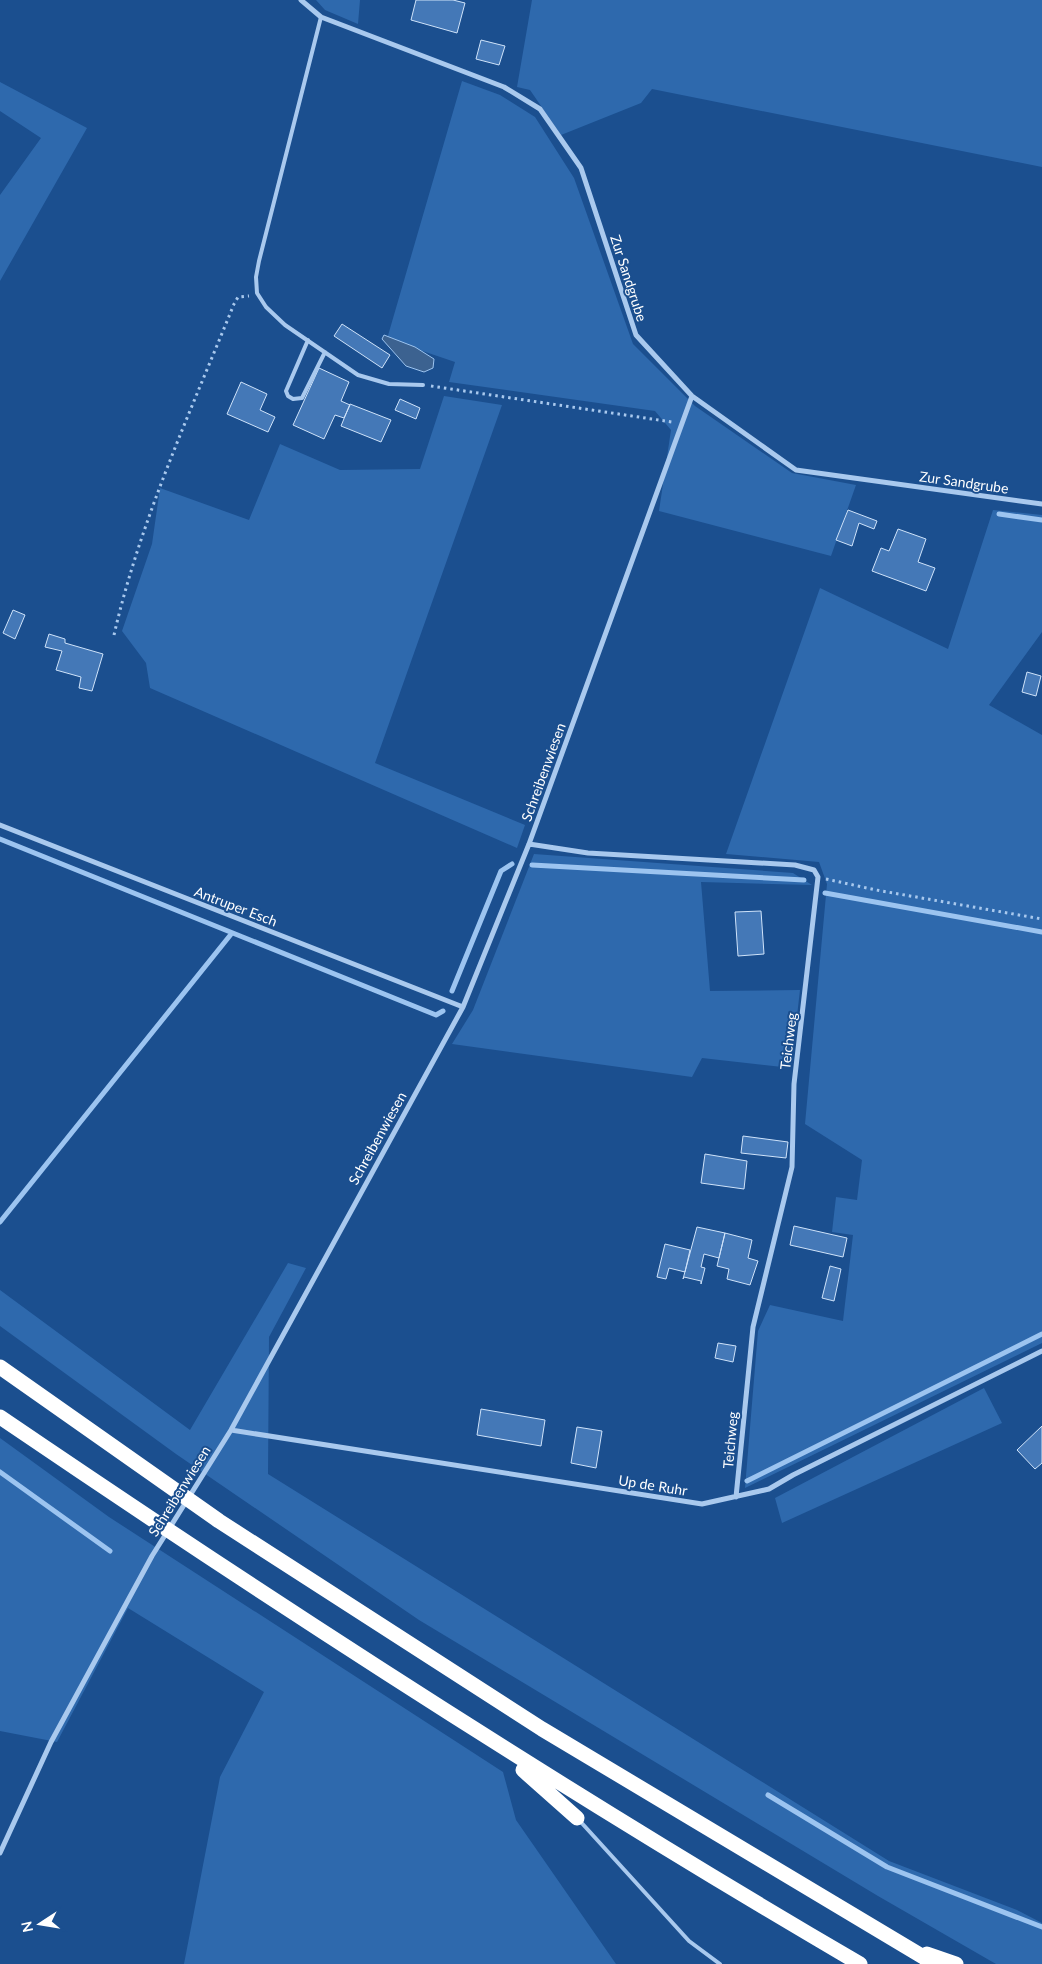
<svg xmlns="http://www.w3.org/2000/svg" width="1042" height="1964" font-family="Lato,sans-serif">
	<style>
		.green { fill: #2e69ad }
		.water { fill: #3c6290; stroke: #9cc4f0 }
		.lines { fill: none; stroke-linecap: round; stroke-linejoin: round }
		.stream { stroke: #9cc4f0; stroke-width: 5 }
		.building { fill: #4478b7; stroke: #cfe3fa }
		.path { stroke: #a9c9ee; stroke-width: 3; stroke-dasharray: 2.5 4; stroke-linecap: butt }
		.lane { stroke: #a9c9ee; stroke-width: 4 }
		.street { stroke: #a9c9ee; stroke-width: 5 }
		.highway { stroke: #fff; stroke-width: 15 }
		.labels { text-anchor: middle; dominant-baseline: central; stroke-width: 4; stroke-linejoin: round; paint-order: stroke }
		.street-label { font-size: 14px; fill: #fff; stroke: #1b4f8f }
	</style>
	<rect width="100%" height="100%" fill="#1b4f8f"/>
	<path class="green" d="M316 0H360L358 24 325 10Z
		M532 0H1042V167L652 89 641 103 561 135 530 90 517 87Z
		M462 81 500 95 535 117 574 178 633 344 695 406 792 473 856 485 831 556 659 511 671 430 655 411 449 382 455 362 387 339Z
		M0 82 87 128 0 281V195L41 138 0 111Z
		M444 396 502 405 375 763 525 825 517 848 150 688 146 663 122 631 152 544 160 488 249 520 280 444 340 470 420 469Z
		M993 510 1042 515V632L989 705 1042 735V1343L745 1488 758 1331 770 1305 843 1321 853 1235 832 1232 836 1197 857 1200 862 1160 805 1124 827 884 819 862 726 854 820 588 948 649Z
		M534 854 793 873 812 885 701 882 710 991 800 990 791 1068 702 1058 692 1077 452 1044 473 1010Z
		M288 1263 306 1268 269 1337 268 1474 889 1861 1017 1910 1042 1923V1964H996L878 1896 419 1620 176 1454 0 1326V1290L190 1430Z
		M984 1388 1002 1423 782 1523 775 1498Z
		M0 1438 109 1517 503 1772 516 1820 616 1964H184L220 1777 264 1692 128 1608 57 1742 0 1731Z"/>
	<path class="water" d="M384 335 415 347 434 359 433 368 424 372 406 366 382 339Z"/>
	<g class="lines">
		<path class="stream" d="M999 514 1042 520
			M0 839 436 1015 443 1011
			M532 865 804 880
			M825 893 1042 932
			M452 991 501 871 512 864
			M0 1222 232 933
			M0 1472 110 1551
			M747 1481 1042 1334
			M768 1795 887 1867 1042 1927"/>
	</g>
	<path class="building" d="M416 0H453L465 3 457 33 411 20Z
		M481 40 505 46 499 65 476 59Z
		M342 324 390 355 382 368 334 336Z
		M319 368 349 382 341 401 350 405 344 418 335 415 324 439 293 425Z
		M241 382 267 394 260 410 275 417 268 432 227 414Z
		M400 399 420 408 416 419 395 410Z
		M350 404 391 420 381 442 341 426Z
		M848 510 877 521 874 529 859 523 852 546 836 540Z
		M898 529 926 539 918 562 935 568 926 591 872 571 881 548 889 551Z
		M13 610 25 615 15 639 3 633Z
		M49 634 65 639V643L103 654 92 691 79 688 81 677 56 670 62 651 45 647Z
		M1027 672 1041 676 1036 696 1022 692Z
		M761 911 764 954 738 956 735 912Z
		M743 1136 788 1142 786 1158 741 1153Z
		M705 1154 747 1161 744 1189 701 1183Z
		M794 1226 847 1238 843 1257 790 1245Z
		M697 1227 725 1233 719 1258 704 1254 701 1267 705 1268 701 1284V1281L684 1277 683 1279Z
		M725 1233 752 1240 748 1258 758 1261 750 1285 727 1279 729 1269 717 1266Z
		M665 1244 690 1250 685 1272 669 1268 666 1279 657 1277Z
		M830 1266 841 1269 834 1301 822 1298Z
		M718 1343 736 1346 733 1362 715 1358Z
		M481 1409 545 1420 541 1446 477 1435Z
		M1042 1426V1463L1035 1469 1017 1450Z
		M577 1427 602 1431 596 1468 571 1463Z"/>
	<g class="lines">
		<path class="path" d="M431 386 672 422
			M114 635C140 521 190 413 234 304L238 297 249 296
			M826 879 876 890 1042 919"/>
		<path class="lane" d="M321 17 259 261 256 277 257 293 266 307 285 325 358 375 389 384 423 385
			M308 340 286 391 288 396 293 399 302 398 325 352
			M579 1820 689 1941 720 1964"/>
		<path class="street" d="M301 0 321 17 504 87 540 109 581 168 636 335 692 396 796 470 1042 504
			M0 825 463 1007
			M529 844 588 853 795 865 814 870 818 877 794 1084 792 1167 753 1327 736 1497
			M231 1430 702 1504 769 1489 793 1475 1042 1351
			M0 1853 51 1742 152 1556 231 1430 463 1007 529 844 692 396"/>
		<path class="highway" d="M0 1367 219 1521 542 1729 935 1964
			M0 1417C281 1608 567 1793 860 1964
			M523 1770 577 1818
			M927 1954 956 1964"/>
	</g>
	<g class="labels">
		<g class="street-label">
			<text transform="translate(629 278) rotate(72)">Zur Sandgrube</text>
			<text transform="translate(964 482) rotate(8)">Zur Sandgrube</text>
			<text transform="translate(543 772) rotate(-70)">Schreibenwiesen</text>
			<text transform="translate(236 906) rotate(21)">Antruper Esch</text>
			<text transform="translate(788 1041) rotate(-83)">Teichweg</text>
			<text transform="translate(377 1138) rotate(-61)">Schreibenwiesen</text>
			<text transform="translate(730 1440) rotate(-85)">Teichweg</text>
			<text transform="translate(653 1485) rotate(9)">Up de Ruhr</text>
			<text transform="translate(179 1491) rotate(-58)">Schreibenwiesen</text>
		</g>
	</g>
	<g transform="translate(40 1924) rotate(258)" stroke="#1b4f8f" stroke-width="4" paint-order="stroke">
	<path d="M0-4L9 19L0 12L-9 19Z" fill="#ffffff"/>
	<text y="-8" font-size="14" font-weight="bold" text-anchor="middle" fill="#ffffff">N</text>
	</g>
</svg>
